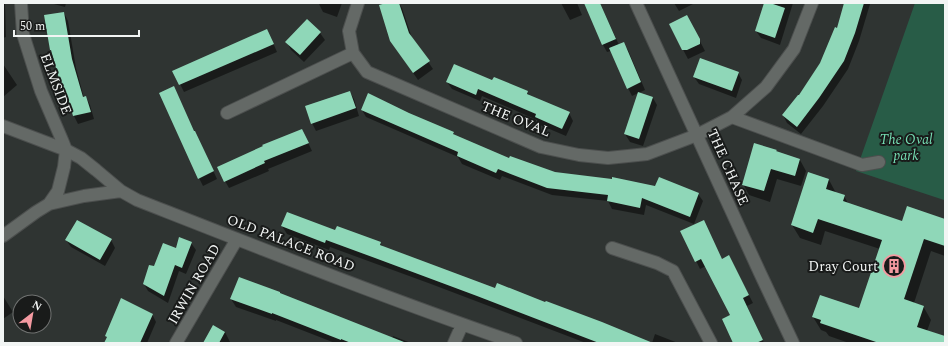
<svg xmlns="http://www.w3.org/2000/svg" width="948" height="346" font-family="Spectral,serif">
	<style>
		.green { fill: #285c47 }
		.shadow { fill: #0007 }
		.building { fill: #8fd7b8 }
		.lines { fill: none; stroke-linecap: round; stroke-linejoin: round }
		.minor-casing { stroke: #4c4f4e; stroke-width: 14 }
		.minor { stroke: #646966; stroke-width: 12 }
		.labels { text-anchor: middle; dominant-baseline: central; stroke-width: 4; stroke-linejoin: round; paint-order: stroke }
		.street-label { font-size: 14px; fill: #f2f5f4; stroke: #191b1a }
		.park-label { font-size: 14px; font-style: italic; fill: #75ddb3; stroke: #191b1a }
		.poi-label { font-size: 14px; fill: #f2f5f4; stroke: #191b1a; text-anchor: end }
	</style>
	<rect width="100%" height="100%" fill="#2f3432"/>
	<path class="green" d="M915 3H945V200H944L856 171Z"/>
	<path class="shadow" d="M3 3H5L6 37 3 38Z
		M50 3H66L65 7Z
		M319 3H342L337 17 323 12 319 4Z
		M389 3H399L402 8 412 38 433 69 418 80 396 48Z
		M561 3H577L582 15 570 20Z
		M589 3H600L619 45 623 43 628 50 645 90 632 96 628 88 611 51 607 52 603 45 585 4Z
		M674 3H695L679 11Z
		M765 3 770 4V3H793L780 45 761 38 756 31Z
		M845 3H869L870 4 859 41 848 69 823 106 801 134 787 123 783 115 799 97 821 64 838 29Z
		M64 13 68 21 76 68 84 98 86 97 90 105 94 119 78 124 74 116 72 110 71 111 67 103 51 50Z
		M307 21 320 33 325 40 304 62 291 50 287 42Z
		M691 24 705 51 688 59 670 25Z
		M271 38 277 52 184 92 174 72Z
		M3 64 17 85 3 97Z
		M738 73 742 80 736 98 699 84 694 77Z
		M447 82H493L527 92 530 96 569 113 573 121 566 136 540 125 537 120 482 96 480 101 452 89Z
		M350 92 354 99 359 116 316 131 312 123Z
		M653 98 657 105 643 146 630 142 625 134Z
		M362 110 408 114 453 133 455 137 510 160 555 173 656 187 698 194 703 201 694 224 646 205 644 215 612 209 608 201 552 195 502 176 500 180 462 164 458 157 366 117Z
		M302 130 312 151 268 169 269 171 229 188 225 181Z
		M199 140 217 179 203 186 199 178Z
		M777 153 800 160 806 171 801 186 777 179 770 202 749 195 743 184Z
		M829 180 836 193 844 196 849 205 903 222 945 220V256L931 251 914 303 923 306 931 320 927 331 945 336V343H849L829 336 826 332 821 330 813 317 860 310 880 249 825 231 821 245 800 238 792 225Z
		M282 226 336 231 380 243 383 247 495 289 651 343H586L431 284 330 247 329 250 287 234Z
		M682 232 722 260 733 264 753 303 747 306 764 343H734L731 316 706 266 700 269Z
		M66 240H111L115 248 105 266 71 247Z
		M191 243 196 250 186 274 179 271 168 303 148 291 144 284 176 249Z
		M280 294 392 338 393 336 411 343H335L276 320V321L236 307 231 299Z
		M3 296 13 312 3 319Z
		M152 314 156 322 147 343H105Z
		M225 332 230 342V343H204Z
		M655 334 678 343H652Z"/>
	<path class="building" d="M386 3H399L409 33 430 61 413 73 390 41 379 5Z
		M584 3H600L616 39 602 45Z
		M764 3H770L785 8 775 38 755 31Z
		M844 3H864L855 33 844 61 819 98 797 127 782 115 798 95H799L820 63 835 27 837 28Z
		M64 12 72 59 83 97 86 96 91 112 73 116 69 102 66 104 51 50H50L44 15Z
		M687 15 700 39V44L687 50H682L669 24Z
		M307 19 321 32 300 55 285 42Z
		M267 29 274 44 179 85 172 71Z
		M624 42 641 82 627 89 609 48Z
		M700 58 739 72 732 91 693 77Z
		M454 64 492 80 494 77 528 91 527 94 570 112 562 129 535 117 536 114 478 89 476 95 446 82Z
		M174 86 194 131H195L214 171 198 179 159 93Z
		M350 91 356 108 311 124 305 106Z
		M638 92 653 97 639 139 624 134Z
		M368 93 409 113 454 132 453 134 509 158 510 156 555 172 612 179V177L655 186 659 177 699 193 690 217 642 198 640 208 607 201 608 195 547 188 498 169 496 173 457 156 458 152 361 110Z
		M302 129 309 143 264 161 265 163 224 182 217 167 263 146 262 145Z
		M754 143 777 150 776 151 800 159 795 176 771 169 764 191 742 185Z
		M808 172 829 179 826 189 845 195 843 201 902 221 907 206 945 219V246L924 239 904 299 924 306 917 327 945 336V343H879L820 323 821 320 812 317 820 295 859 308 882 240 818 219 813 233 791 225Z
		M287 212 335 230 337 226 381 242 380 245 495 288 497 283 545 302 546 301 602 322 653 343H599L477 296 375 258 326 240 325 243 281 226Z
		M77 220 112 239 100 260 65 240Z
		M704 220 722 259 729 255 749 295 743 298 763 340 756 343H733L722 319 730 315 701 259 695 262 680 231Z
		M179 237 192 242 182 268 175 265 164 296 143 284 149 265 154 266 163 243 176 248Z
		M239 277 280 292V293L404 342V343H351L341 339V340L272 313V314L230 299Z
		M121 298 153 314 140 343H104L107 337 105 336Z
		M213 325 225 332 219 343H203Z"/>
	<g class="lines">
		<g class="minor-casing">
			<path id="minor" d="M21 3 23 34 41 91 62 140 66 150 64 167 58 191 49 204
				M358 3 349 31 353 53 367 72 541 147 579 155 608 158 628 156 647 154 697 135 732 117 766 87 794 49 812 3
				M636 3 760 273 793 343
				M227 113 353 53
				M732 117 862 165 879 162
				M3 126 66 150 81 158 96 170 121 191 137 200C262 249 388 299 516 343
				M3 236 36 212 49 204 84 196 121 191
				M612 248 657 263 673 271 711 343
				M176 343 237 239
				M454 343 462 325"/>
		</g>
		<use href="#minor" class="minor"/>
	</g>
	<defs>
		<g id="building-ring" transform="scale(1.15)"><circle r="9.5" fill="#191b1a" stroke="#f49aa1" stroke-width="1.5"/><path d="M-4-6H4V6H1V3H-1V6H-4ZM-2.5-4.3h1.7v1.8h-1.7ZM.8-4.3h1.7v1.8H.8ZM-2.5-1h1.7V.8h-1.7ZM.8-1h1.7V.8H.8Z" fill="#f49aa1"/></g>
	</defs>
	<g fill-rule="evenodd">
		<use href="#building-ring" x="894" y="266"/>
	</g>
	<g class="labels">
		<g class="street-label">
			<text transform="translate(56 84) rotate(69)">ELMSIDE</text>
			<text transform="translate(516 119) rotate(22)">THE OVAL</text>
			<text transform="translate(728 167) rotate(66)">THE CHASE</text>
			<text transform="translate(291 243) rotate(21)">OLD PALACE ROAD</text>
			<text transform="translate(194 284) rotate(-60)">IRWIN ROAD</text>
		</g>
		<g class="park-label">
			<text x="906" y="139">The Oval<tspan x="906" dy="16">park</tspan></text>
		</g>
		<g class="poi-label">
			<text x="878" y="266">Dray Court</text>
		</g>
	</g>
	<rect width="948" height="346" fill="none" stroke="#f2f5f4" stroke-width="8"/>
	<g transform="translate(32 314) rotate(31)"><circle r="19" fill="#191b1a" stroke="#707271"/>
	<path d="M0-3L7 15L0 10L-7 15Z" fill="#f49aa1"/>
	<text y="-6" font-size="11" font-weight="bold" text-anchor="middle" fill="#f2f5f4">N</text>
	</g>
	<path d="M14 30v6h125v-6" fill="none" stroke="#f2f5f4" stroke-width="2"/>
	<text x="20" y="30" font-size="12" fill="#f2f5f4" stroke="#191b1a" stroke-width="3" paint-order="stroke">50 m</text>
</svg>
